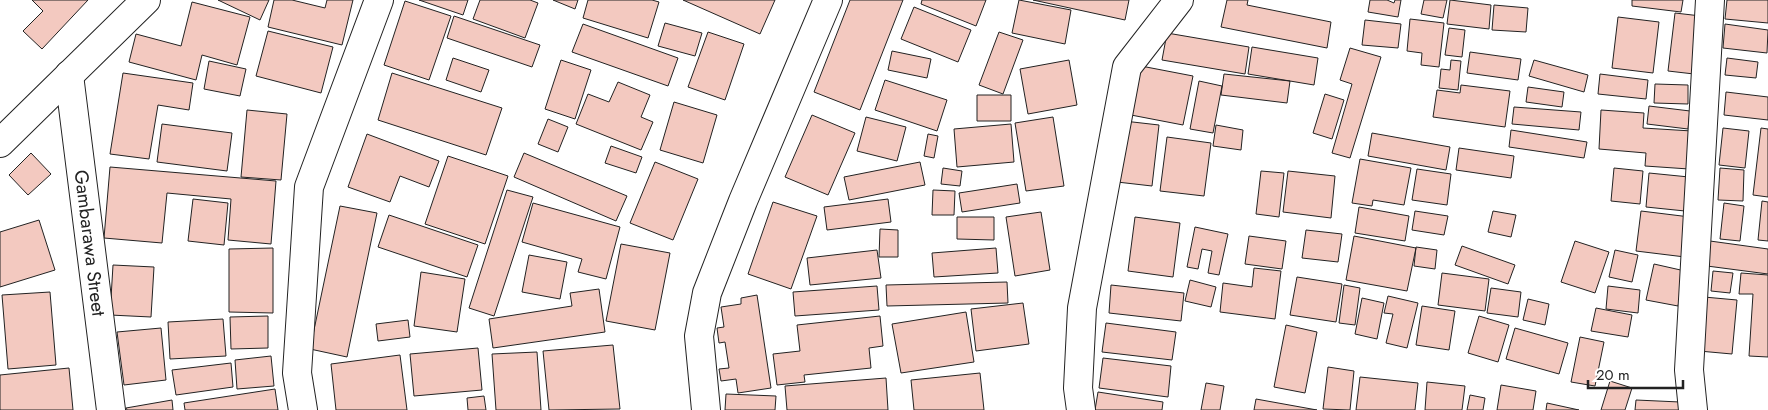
<svg xmlns="http://www.w3.org/2000/svg" width="1768" height="410" font-family="Jost,sans-serif">
	<style>
		.building { fill: #f3c9c0; stroke: #222 }
		.lines { fill: none; stroke-linecap: round; stroke-linejoin: round }
		.street-casing { stroke: #222; stroke-width: 30 }
		.secondary-casing { stroke: #222; stroke-width: 30 }
		.street { stroke: #fff; stroke-width: 28 }
		.secondary { stroke: #fff; stroke-width: 28 }
		.labels { text-anchor: middle; dominant-baseline: central; stroke-width: 4; stroke-linejoin: round; paint-order: stroke }
		.street-label { font-size: 19px; fill: #222; stroke: #fff }
	</style>
	<rect width="100%" height="100%" fill="#fff"/>
	<path class="building" d="M32 0H88L42 49 23 31 43 11Z
		M218 0H269L260 20Z
		M274 0H292L325 8 327 0H353L342 45 268 27Z
		M419 0H468L463 15Z
		M480 0H530L538 3 525 38 473 19Z
		M553 0H578L575 9Z
		M588 0H652L659 2 648 38 583 18Z
		M683 0H775L760 34Z
		M850 0H903L860 110 814 92Z
		M922 0H986L976 26 921 4Z
		M1019 0 1071 10 1065 44 1012 33Z
		M1033 0H1129L1125 20Z
		M1227 0H1248L1247 5 1331 22 1327 48 1221 27Z
		M1370 0H1387L1394 3 1395 0H1401L1398 17 1368 12Z
		M1424 0H1447L1443 18 1421 14Z
		M1450 0 1491 5 1489 29 1447 24Z
		M1632 0H1683L1681 12 1632 6Z
		M1727 0H1768V23L1725 19Z
		M405 1 451 16 429 80 384 65Z
		M192 2 250 17 237 65 202 55 196 80 129 62 136 34 181 46Z
		M1494 5 1528 8 1526 32 1492 30Z
		M914 7 971 30 958 62 901 39Z
		M1675 13 1701 16 1694 74 1668 71Z
		M454 16 540 45 532 67 447 38Z
		M1618 17 1659 22 1653 73 1612 68Z
		M1410 19 1444 23 1439 67 1421 65 1422 53 1407 51Z
		M1365 20 1401 24 1398 48 1362 45Z
		M665 23 702 33 695 56 658 46Z
		M583 24 678 58 668 86 572 52Z
		M1725 24 1768 30 1767 53 1723 48Z
		M1449 28 1465 30 1462 57 1445 55Z
		M268 31 333 47 321 93 256 76Z
		M708 32 744 44 725 100 688 87Z
		M999 32 1023 40 1003 94 979 85Z
		M1167 33 1249 47 1245 74 1162 60Z
		M1252 47 1318 58 1314 85 1248 74Z
		M1350 48 1381 57 1350 158 1332 153 1352 84 1340 80Z
		M892 51 931 59 927 78 888 70Z
		M1470 52 1521 59 1518 80 1467 73Z
		M453 58 489 70 481 92 446 80Z
		M1727 58 1758 62 1756 78 1725 75Z
		M561 60 591 70 575 119 545 109Z
		M1069 60 1077 105 1028 114 1020 69Z
		M1451 60 1461 61 1458 90 1439 88 1441 69 1450 70Z
		M1534 60 1588 75 1584 92 1529 76Z
		M209 61 246 69 240 96 204 89Z
		M1141 66 1193 76 1183 125 1131 115Z
		M123 73 193 83 189 110 158 105 149 159 110 154Z
		M392 73 502 108 486 155 378 120Z
		M1224 74 1290 81 1287 103 1221 95Z
		M1600 74 1648 80 1646 99 1598 94Z
		M885 80 947 100 937 131 875 110Z
		M1199 81 1222 86 1213 133 1190 129Z
		M618 82 650 95 641 117 653 122 641 150 576 124 588 94 609 102Z
		M1655 84 1688 85V104L1654 103Z
		M1461 85 1510 91 1505 127 1433 117 1437 90 1460 93Z
		M1528 87 1564 92 1562 107 1526 102Z
		M1726 92 1768 97V120L1724 115Z
		M1325 94 1344 100 1332 139 1313 133Z
		M977 95H1011V121H977Z
		M674 102 717 115 703 163 660 150Z
		M1649 106 1690 111 1688 129 1647 124Z
		M1514 107 1581 112 1579 130 1512 124Z
		M247 110 287 114 281 180 241 177Z
		M1601 110 1644 113 1643 128 1692 131 1689 169 1645 166 1646 153 1599 149Z
		M812 115 855 133 828 195 785 177Z
		M866 117 906 127 897 161 857 151Z
		M1053 117 1064 186 1026 191 1015 123Z
		M548 119 568 127 558 152 538 144Z
		M1124 121 1159 125 1152 186 1117 182Z
		M162 124 232 133 227 171 157 162Z
		M1011 124 1014 162 957 167 954 129Z
		M1216 125 1243 130 1241 150 1213 146Z
		M1723 128 1749 131 1745 168 1719 165Z
		M1761 128 1768 129V197L1753 195Z
		M1511 130 1587 142 1584 158 1509 147Z
		M1372 133 1450 147 1446 170 1368 156Z
		M367 134 439 161 429 187 400 176 390 202 348 187Z
		M928 134 938 136 934 158 924 156Z
		M1167 137 1211 143 1204 196 1160 191Z
		M611 146 642 157 636 173 605 163Z
		M1459 148 1514 156 1511 178 1456 170Z
		M31 153 51 174 28 195 9 175Z
		M524 153 627 196 616 221 514 177Z
		M448 156 508 176 485 244 425 224Z
		M1360 159 1411 168 1404 205 1373 200 1372 206 1352 203Z
		M655 162 698 179 673 240 630 223Z
		M920 162 925 185 849 200 844 177Z
		M110 167 276 181 271 244 228 240 231 199 167 193 162 243 104 238Z
		M943 168 962 171 960 186 941 184Z
		M1614 168 1643 171 1640 204 1611 201Z
		M1720 168 1744 170 1743 201 1718 200Z
		M1417 169 1451 174 1447 205 1412 200Z
		M1261 171 1284 173 1279 217 1256 214Z
		M1288 171 1335 176 1331 218 1283 212Z
		M1649 173 1689 177 1685 211 1646 207Z
		M1017 184 1020 203 962 212 959 193Z
		M507 190 533 197 494 316 469 308Z
		M933 190 955 191 954 215H932Z
		M193 199 228 203 224 245 188 241Z
		M888 199 891 222 827 230 824 207Z
		M1762 201 1768 202V241L1758 240Z
		M773 202 817 216 791 289 748 274Z
		M533 203 620 227 606 279 578 272 582 259 522 242Z
		M1724 203 1744 206 1740 241 1720 239Z
		M340 206 377 213 347 357 310 349Z
		M1359 207 1409 216 1405 241 1355 233Z
		M1415 211 1448 216 1444 235 1412 230Z
		M1493 211 1516 215 1511 237 1488 232Z
		M1641 211 1690 217 1685 257 1636 251Z
		M1041 212 1050 270 1015 276 1006 217Z
		M389 215 478 245 467 277 378 247Z
		M957 217H994V240L957 239Z
		M1135 217 1180 223 1173 277 1128 271Z
		M39 220 55 270 0 287V232Z
		M1195 227 1228 234 1219 275 1208 273 1212 251 1202 249 1198 269 1187 267Z
		M880 229 898 230V257H879Z
		M1306 230 1342 234 1338 262 1302 258Z
		M1249 236 1286 241 1282 269 1245 264Z
		M1354 236 1416 248 1407 291 1346 280Z
		M1575 241 1609 252 1595 293 1561 282Z
		M1710 241 1768 249V274L1707 266Z
		M621 244 670 253 655 330 606 321Z
		M1462 246 1515 265 1508 284 1455 265Z
		M1416 247 1437 250 1435 269 1414 266Z
		M273 248V313L229 312V249Z
		M996 248 998 273 934 277 932 253Z
		M877 250 881 278 810 285 807 258Z
		M1615 250 1638 255 1632 282 1609 277Z
		M529 255 567 262 560 299 522 292Z
		M1654 264 1685 271 1678 306 1646 300Z
		M113 265 154 267 151 317 110 315Z
		M1254 268 1281 271 1275 319 1220 312 1223 283 1252 287Z
		M1713 271 1733 273 1730 293 1711 291Z
		M421 272 465 279 457 332 414 326Z
		M1442 273 1489 279 1485 311 1438 305Z
		M1741 273 1768 275V357L1749 356 1753 294H1739Z
		M1297 277 1342 284 1336 322 1290 315Z
		M1190 280 1216 287 1211 307 1185 301Z
		M1007 282 1008 303 887 306 886 285Z
		M1111 285 1184 293 1181 321 1109 313Z
		M1344 285 1360 288 1355 325 1339 323Z
		M877 286 879 310 795 316 793 292Z
		M1608 286 1640 290 1638 313 1606 309Z
		M1491 288 1521 292 1518 317 1487 313Z
		M599 289 605 332 493 348 489 319 572 306 570 293Z
		M50 292 56 365 8 369 2 295Z
		M757 295 771 388 738 393 736 379 721 381 719 369 729 368 725 342 719 343 717 328 724 327 721 307 741 304V298Z
		M1388 296 1418 303 1407 348 1386 343 1393 314 1384 313Z
		M1704 297 1737 300 1732 354 1699 351Z
		M1362 298 1384 303 1377 339 1355 334Z
		M1528 299 1549 304 1545 325 1523 320Z
		M1023 303 1029 344 976 351 971 309Z
		M1422 306 1455 311 1449 350 1416 345Z
		M1596 308 1632 315 1628 337 1591 331Z
		M966 312 974 362 901 373 892 324Z
		M268 316V348L231 349 230 317Z
		M880 316 883 346 869 348 871 368 804 375 805 382 777 385 773 354 800 351 797 325Z
		M1479 316 1509 325 1498 362 1468 353Z
		M223 319 226 356 170 359 168 322Z
		M408 320 410 337 378 341 376 324Z
		M1106 323 1176 332 1172 360 1102 352Z
		M1286 325 1317 332 1305 393 1274 387Z
		M161 328 166 380 124 385 117 332Z
		M1515 328 1568 343 1559 374 1506 359Z
		M1580 337 1604 342 1595 386 1571 382Z
		M613 345 620 409 549 410 543 351Z
		M478 348 482 390 414 396 410 354Z
		M537 352 541 410H496L492 354Z
		M400 355 407 410H336L331 364Z
		M271 356 274 386 237 389 235 360Z
		M1103 358 1171 366 1168 397 1099 388Z
		M231 363 233 387 176 395 172 370Z
		M1328 367 1354 371 1350 410 1323 409Z
		M69 368 73 410H0V375Z
		M980 373 984 410H914L911 380Z
		M1360 377 1418 383 1415 410H1356Z
		M886 378 888 410H787L785 386Z
		M1610 381 1632 388 1625 410H1601Z
		M1427 382 1465 386 1462 410H1425Z
		M1206 383 1224 386 1220 410H1201Z
		M1501 385 1536 391 1533 410H1497Z
		M275 389 278 410H185L184 403Z
		M1098 392 1163 402 1162 410H1095Z
		M726 394 776 396 775 410H725Z
		M1470 395 1485 398 1483 410H1467Z
		M484 396 486 410H468L467 398Z
		M1256 399 1317 410H1254Z
		M172 400 173 410H127L126 408Z
		M1636 400 1680 402 1679 410H1635Z
		M1547 403 1579 410H1546Z"/>
	<g class="lines">
		<g class="street-casing">
			<path id="street" d="M69 75 111 410
				M303 410 297 373 309 187 379 0
				M706 410 699 336 707 293 743 201 828 0
				M1081 410 1078 388 1082 308 1127 67 1179 0
				M1693 410 1689 370 1710 0"/>
		</g>
		<g class="secondary-casing">
			<path id="secondary" d="M0 143 146 0"/>
		</g>
		<use href="#street" class="street"/>
		<use href="#secondary" class="secondary"/>
	</g>
	<g class="labels">
		<g class="street-label">
			<text transform="translate(90 243) rotate(83)">Gambarawa Street</text>
		</g>
	</g>
	<path d="M1588 380v8h95v-8" fill="none" stroke="#222222" stroke-width="2.5"/>
	<text x="1596" y="380" font-size="15" fill="#222222" stroke="#ffffff" stroke-width="4" paint-order="stroke">20 m</text>
</svg>
